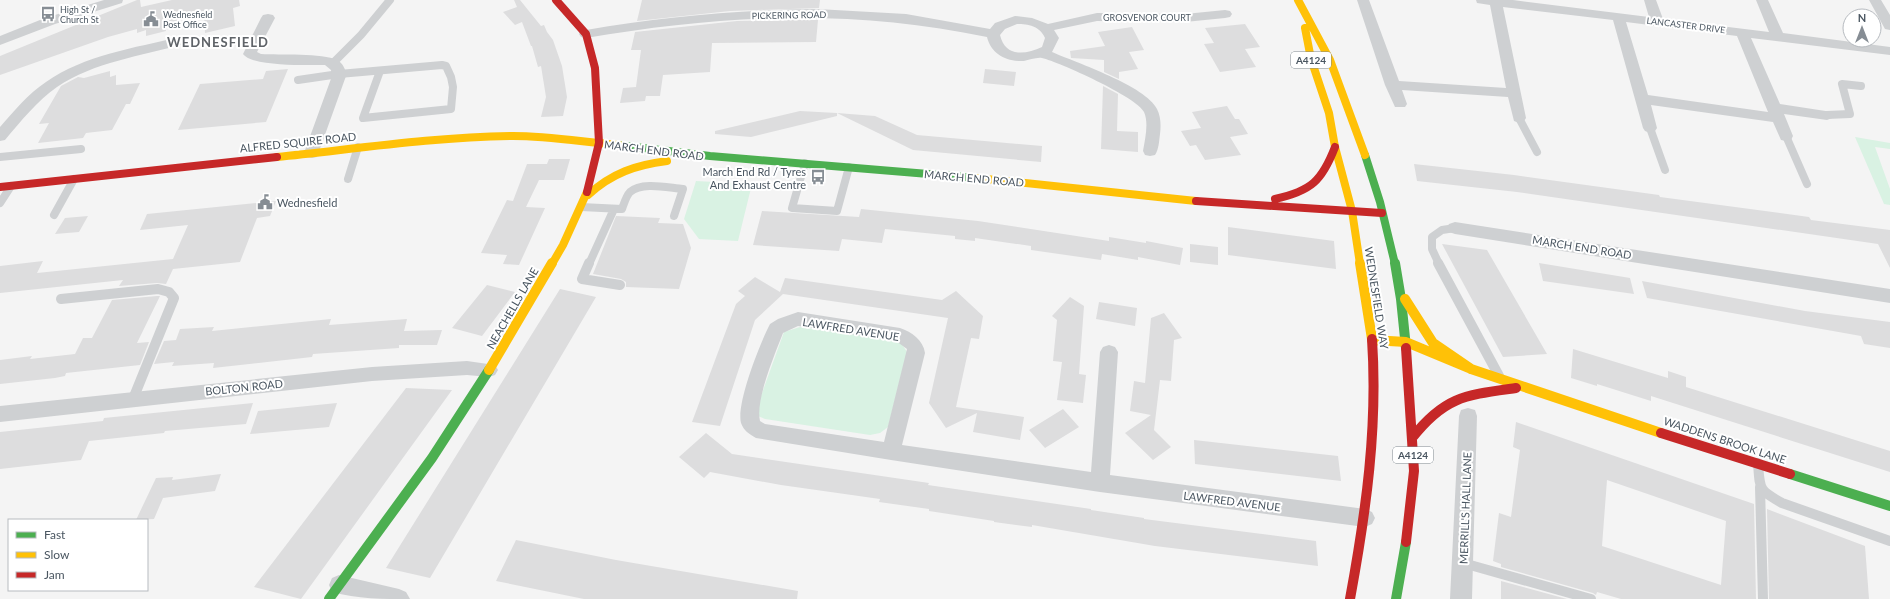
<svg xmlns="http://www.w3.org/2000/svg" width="1890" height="599" font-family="Lato,sans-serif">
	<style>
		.green { fill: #d9f2e3 }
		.building { fill: #ddddde; fill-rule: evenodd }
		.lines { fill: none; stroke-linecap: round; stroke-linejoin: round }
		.lane-far1 { stroke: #ced0d2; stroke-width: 8 }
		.lane { stroke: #ced0d2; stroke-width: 10 }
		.street { fill: #ced0d2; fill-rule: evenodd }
		.fast-far1 { stroke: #4caf50; stroke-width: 8 }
		.fast { stroke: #4caf50; stroke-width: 10 }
		.slow-far1 { stroke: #ffc107; stroke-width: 8 }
		.slow { stroke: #ffc107; stroke-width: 10 }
		.jam-far1 { stroke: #c62828; stroke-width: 8 }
		.jam { stroke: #c62828; stroke-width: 10 }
		.labels { text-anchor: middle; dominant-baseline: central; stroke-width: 4; stroke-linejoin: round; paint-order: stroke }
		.far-poi-label { font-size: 9px; fill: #4a5661; stroke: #fff; text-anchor: start }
		.far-street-label { font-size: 9px; fill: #4a5661; stroke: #fff }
		.shield { fill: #fff; stroke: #808990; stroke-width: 1 }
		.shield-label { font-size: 10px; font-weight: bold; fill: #4a5661 }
		.street-label { font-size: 11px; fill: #4a5661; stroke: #fff }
		.poi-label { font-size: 11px; fill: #4a5661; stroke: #fff; text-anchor: end }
		.far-district-label { font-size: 13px; font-weight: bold; letter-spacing: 1px; fill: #5f6368; stroke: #fff }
	</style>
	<rect width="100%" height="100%" fill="#f4f4f4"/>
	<path class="green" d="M1855 137 1890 143V149L1875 147 1890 189V205L1884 204Z
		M696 181 752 184 738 241 699 239 684 219Z
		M800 327 900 341 907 352 888 427 880 433 870 435 765 419 758 416V404L784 332Z"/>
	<path class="building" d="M137 0H140L141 7 172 0H239L240 6 233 8 235 26 205 33 204 15 165 24 166 31 146 36V30L137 33V29L108 37 0 75V56Z
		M514 0H520L541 26 544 25 547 32 553 40 562 66 567 97 563 116 541 117 546 97 541 66 538 67 532 46H531L522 22 515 25 503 12 517 7Z
		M642 0H820L819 8 730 11 637 21Z
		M787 20H818L816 42 712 43 710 72 663 75 660 96H646L645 101 620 103 623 88 636 87 641 50H631L635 32 737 21Z
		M1245 24 1260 47 1245 49 1256 67 1220 72 1204 44 1214 43 1205 28Z
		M1132 27 1144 50 1129 52 1138 69 1119 72V79L1104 72V60L1071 58 1070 51 1105 46 1098 32Z
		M288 69 266 122 178 130 200 84 263 79 266 71Z
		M985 69 1016 72 1014 86 983 83Z
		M110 71V77L116 75V85L140 83 130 104H126L112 130 86 133 83 138 38 143 49 123 39 124 61 86 78 77 84 78Z
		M1103 86 1118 94 1117 131 1138 132V152L1101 149Z
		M1227 106 1235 119H1239L1248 134 1230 137 1241 155 1205 160 1196 145 1190 146 1181 131 1201 128 1192 112Z
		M800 111 837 113V116L751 137 715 134V131Z
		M837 113 875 116 917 135 1042 146 1041 162 913 150Z
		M549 159H570L564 180H539L526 207 545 208 519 265 503 264 507 255 481 253 507 200 513 201 527 164H547Z
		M1414 164 1514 175 1659 195 1660 197 1809 217 1811 220 1890 230V268L1878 244 1517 192 1417 181Z
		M276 201 270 216 257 218 240 262 173 269 166 284 157 283 119 286 123 280 0 293V266L43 261 37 273 173 259 188 225 140 230 147 214Z
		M861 209 978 221 1109 241V237L1146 243V241L1183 248 1180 265 1138 257V260L1102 254 1101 260 1031 250V246L975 238V241L955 239V236L885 229 882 243 842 239 839 251 753 245 762 211 859 217Z
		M88 216 79 232 55 234 65 218Z
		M616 216 660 218 658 223 683 224 691 248 679 289 626 287V282L621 279 593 274Z
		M1228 227 1334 241 1336 269 1228 255Z
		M1190 244 1218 247V265L1190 262Z
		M1442 244 1487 250 1547 354 1503 357Z
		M1539 263 1630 278 1634 294 1543 281Z
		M755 277 780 292 785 278 942 300 956 291 983 316 979 339 971 338 956 407 1024 417 1020 440 973 432 977 413 946 428 929 403 948 318 783 294 755 320 720 426 692 422 736 304 745 296 738 291Z
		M1642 281 1805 311 1890 322V348L1864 344 1861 336 1647 298Z
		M487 285 515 292 482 336 452 328Z
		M560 289 596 297 430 578 386 568Z
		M157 296H160L137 343 149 342 140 365 66 373 65 376 55 378 0 384V360L32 356 30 359 75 354 83 338H92L112 300Z
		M1070 297 1084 306 1079 374 1086 375 1083 403 1057 400 1062 362 1053 361 1057 320 1052 316Z
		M1099 302 1137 308 1135 326 1096 319Z
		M1164 313 1182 338 1174 340 1171 381 1160 380 1154 430 1171 447 1153 460 1125 433 1151 415 1130 411 1134 381 1145 383 1151 318Z
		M331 319 329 325 407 319 404 331 442 330 437 345H399V348L313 354 312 357 213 368 214 363 172 366 174 362 154 364 164 341 176 340 180 329 214 327 212 331Z
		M1573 349 1668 378V371L1686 377V387L1890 451V472L1651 396V401L1597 384V386L1571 378Z
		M406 388 452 390 301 599 254 587Z
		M253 403 246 424 165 431 164 433 89 441 81 460 0 469V432L103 421 104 418Z
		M337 403 329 427 250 434 258 411Z
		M1063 409 1079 427 1045 448 1029 430Z
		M1516 422 1754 504 1756 599H1621L1597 592 1596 595 1593 593 1501 567V564L1493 561 1499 513 1511 517 1520 450 1513 447ZM1607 480 1726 521 1721 585 1602 546Z
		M706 433 732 454 929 483 928 485 1091 509V510L1144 518V519L1316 541 1318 566 1155 546 1032 525V527L994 522V521L929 511V509L879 502 880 499 781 485 710 472 704 478 679 457Z
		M1194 440 1338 456 1341 481 1195 464Z
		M221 474 215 491 163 498 154 519 136 520 156 478 173 477 172 480Z
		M1767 509 1865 546 1869 599H1769Z
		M516 540 616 560 798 591 797 599H584L496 581Z
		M1501 581 1567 599H1501Z"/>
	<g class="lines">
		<path class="lane-far1" d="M333 63 361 35 390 0
			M298 80 339 74 442 65 446 66 451 77 453 87 451 109 363 118 380 71
			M1827 115 1850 114 1842 84 1861 86
			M1519 118 1537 152
			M1650 128 1665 170
			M1786 136 1807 184
			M0 157 81 149
			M805 163 792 208 837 211 849 167
			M348 179 358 147
			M0 203 11 186
			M581 207 622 209C624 204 626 196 630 192 642 181 669 188 683 189L674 216
			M54 215 74 179
			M589 264 614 209
			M1439 264 1432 249V237L1442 230 1455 228"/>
		<path class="lane" d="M589 263 582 279 620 285
			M1438 263 1499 376
			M61 299 158 289 169 292 174 298 133 399
			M1758 463C1760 489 1758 490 1782 503L1890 541
			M1760 487 1763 599
			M1463 563 1591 599"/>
		<path class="street" d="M104 0H123L122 3 55 24 0 45V36L45 18Z
			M1357 0H1369L1399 81 1506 88 1490 5 1477 3 1476 0H1513L1649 17 1644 0H1656L1663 19 1769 32 1756 0H1768L1783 33 1890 47V55L1751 38 1780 104 1832 112 1834 115 1832 118 1827 120 1784 114 1793 136 1791 140 1786 141 1781 140 1773 122 1651 105 1657 128 1655 131 1650 133 1645 131 1643 128 1613 20 1503 7 1526 118 1524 121 1519 123 1514 121 1508 97 1402 90 1407 104 1405 107H1395L1385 85ZM1626 22 1737 36 1768 112 1648 95Z
			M1869 0H1881L1890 15V30L1885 29Z
			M817 9 906 14 990 29 995 23 1015 16 1032 18 1048 24 1097 13 1185 14 1225 10 1230 11 1232 14 1230 17 1225 18 1185 22 1097 21 1054 30 1059 38 1052 52C1077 63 1146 86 1157 109 1161 117 1161 126 1160 134 1159 141 1159 149 1155 155L1150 156 1145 155 1143 151C1145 139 1149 123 1144 112 1137 97 1059 62 1042 58 1037 57 1029 60 1024 61 1007 62 991 54 987 37 850 8 723 15 586 38L581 37 579 34 581 31 586 30C663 17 739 10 817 9ZM1017 24C1028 24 1040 26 1045 38L1042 47C1025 55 1005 57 1000 35L1005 29Z
			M268 14 273 15 275 18 257 52 261 54C279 55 323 53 337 60 343 63 346 70 346 76L317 157 312 158 307 157 304 153 332 76 331 70 325 65C309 65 252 67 243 54L261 18 263 15Z
			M179 37 184 38 186 41 184 44C141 56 94 62 57 87 37 101 21 121 5 140L0 141V127C14 111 28 94 46 82 84 55 135 48 179 37Z
			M1455 222 1890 289V303L1455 234 1449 232 1447 228 1449 224Z
			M798 312 900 328C912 332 923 340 925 353L902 445 1091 472 1100 352 1103 347 1109 345 1115 347 1118 352 1110 475 1365 509 1372 512 1375 518 1372 524 1365 527 1100 492 891 460 756 438C749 434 744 431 741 423 736 404 760 343 770 324L778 319ZM798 326 896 341 907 349 884 442 765 424 760 421C755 400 775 354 783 333Z
			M467 361 495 365 498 370 495 375 489 377 467 375 372 381 0 422V406L372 367Z
			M1468 408 1475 410 1477 416 1472 599H1450L1459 416 1461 410Z
			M339 575 399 589 406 592 410 599C383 599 357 599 332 592L329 585 332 578Z"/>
		<path class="fast-far1" d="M619 145 710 156 977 178
			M1365 155 1380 202 1395 264"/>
		<path class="fast" d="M1395 263 1401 299 1406 348
			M1790 474 1890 506
			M329 599 432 458 489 370
			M1396 599 1406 542"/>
		<path class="slow-far1" d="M1298 0 1330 60 1365 155
			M1305 28 1311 59 1329 113 1335 147 1352 211 1360 264
			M277 157C355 149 434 137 513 136 549 136 583 142 619 145
			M977 178 1196 201
			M588 195C612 173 636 165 667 161
			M552 264 563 245 587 192"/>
		<path class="slow" d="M1360 263 1372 339
			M1405 299 1433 343 1471 369
			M1372 340 1406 342 1471 369 1661 433
			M489 370 552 263"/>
		<path class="jam-far1" d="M556 0 586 34 595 68 599 143 587 192
			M0 187 277 157
			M1275 199C1311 191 1322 181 1335 147
			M1196 201 1382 213"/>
		<path class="jam" d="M1406 348 1414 471 1406 542
			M1661 433 1790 474
			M1412 438C1445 396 1466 395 1516 388
			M1350 599C1366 512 1378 427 1372 339"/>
	</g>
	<defs>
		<g id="bus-bare" transform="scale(1.2)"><path d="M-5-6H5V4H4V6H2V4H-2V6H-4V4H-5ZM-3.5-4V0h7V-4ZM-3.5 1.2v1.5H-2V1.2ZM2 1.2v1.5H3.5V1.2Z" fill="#868d94" stroke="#fff" stroke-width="2.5" paint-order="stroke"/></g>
		<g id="civic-bare" transform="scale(1.2)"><path d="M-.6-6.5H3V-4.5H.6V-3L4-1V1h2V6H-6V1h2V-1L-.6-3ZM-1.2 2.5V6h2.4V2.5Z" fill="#868d94" stroke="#fff" stroke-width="2.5" paint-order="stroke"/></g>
	</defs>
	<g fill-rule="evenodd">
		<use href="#bus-bare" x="48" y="14"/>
		<use href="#civic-bare" x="151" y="19"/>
		<use href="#bus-bare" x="818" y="177"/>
		<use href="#civic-bare" x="265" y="202"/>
	</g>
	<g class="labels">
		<g class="far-poi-label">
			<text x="60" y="9">High St /<tspan x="60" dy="10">Church St</tspan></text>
			<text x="163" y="14">Wednesfield<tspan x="163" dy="10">Post Office</tspan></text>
		</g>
		<g class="far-street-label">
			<text transform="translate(789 15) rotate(-1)">PICKERING ROAD</text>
			<text x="1147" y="17">GROSVENOR COURT</text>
			<text transform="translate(1686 25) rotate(7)">LANCASTER DRIVE</text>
		</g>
		<g class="shield">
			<rect x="1291" y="52" width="40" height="16" rx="3"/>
			<rect x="1393" y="447" width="40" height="16" rx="3"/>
		</g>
		<g class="shield-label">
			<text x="1311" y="60">A4124</text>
			<text x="1413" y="455">A4124</text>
		</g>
		<g class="street-label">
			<text transform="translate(298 142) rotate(-6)">ALFRED SQUIRE ROAD</text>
			<text transform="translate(654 150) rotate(7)">MARCH END ROAD</text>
			<text transform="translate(974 178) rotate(5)">MARCH END ROAD</text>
			<text transform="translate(1582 247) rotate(9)">MARCH END ROAD</text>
			<text transform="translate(1377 298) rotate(81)">WEDNESFIELD WAY</text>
			<text transform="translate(512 308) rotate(-60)">NEACHELLS LANE</text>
			<text transform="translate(851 329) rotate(9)">LAWFRED AVENUE</text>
			<text transform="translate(244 387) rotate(-6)">BOLTON ROAD</text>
			<text transform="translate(1725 440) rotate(18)">WADDENS BROOK LANE</text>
			<text transform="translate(1232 501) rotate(7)">LAWFRED AVENUE</text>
			<text transform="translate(1465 508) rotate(-88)">MERRILL'S HALL LANE</text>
		</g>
		<g class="poi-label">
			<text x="806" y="171">March End Rd / Tyres<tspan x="806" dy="13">And Exhaust Centre</tspan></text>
			<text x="277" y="202" text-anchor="start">Wednesfield</text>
		</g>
		<g class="far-district-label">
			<text x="218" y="42">WEDNESFIELD</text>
		</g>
	</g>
	<rect x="8" y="519" width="140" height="72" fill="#ffffff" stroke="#b7bbc0"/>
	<rect x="16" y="532" width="20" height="6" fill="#4caf50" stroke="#b7bbc0"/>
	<text x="44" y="539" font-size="12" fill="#4a5661">Fast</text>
	<rect x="16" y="552" width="20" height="6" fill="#ffc107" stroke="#b7bbc0"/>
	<text x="44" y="559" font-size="12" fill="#4a5661">Slow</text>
	<rect x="16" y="572" width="20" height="6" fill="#c62828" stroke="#b7bbc0"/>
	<text x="44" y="579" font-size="12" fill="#4a5661">Jam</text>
	<g transform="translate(1862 28)"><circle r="19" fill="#ffffff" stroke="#b7bbc0"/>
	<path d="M0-3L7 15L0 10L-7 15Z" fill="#868d94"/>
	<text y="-6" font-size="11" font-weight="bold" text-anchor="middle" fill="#4a5661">N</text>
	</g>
</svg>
